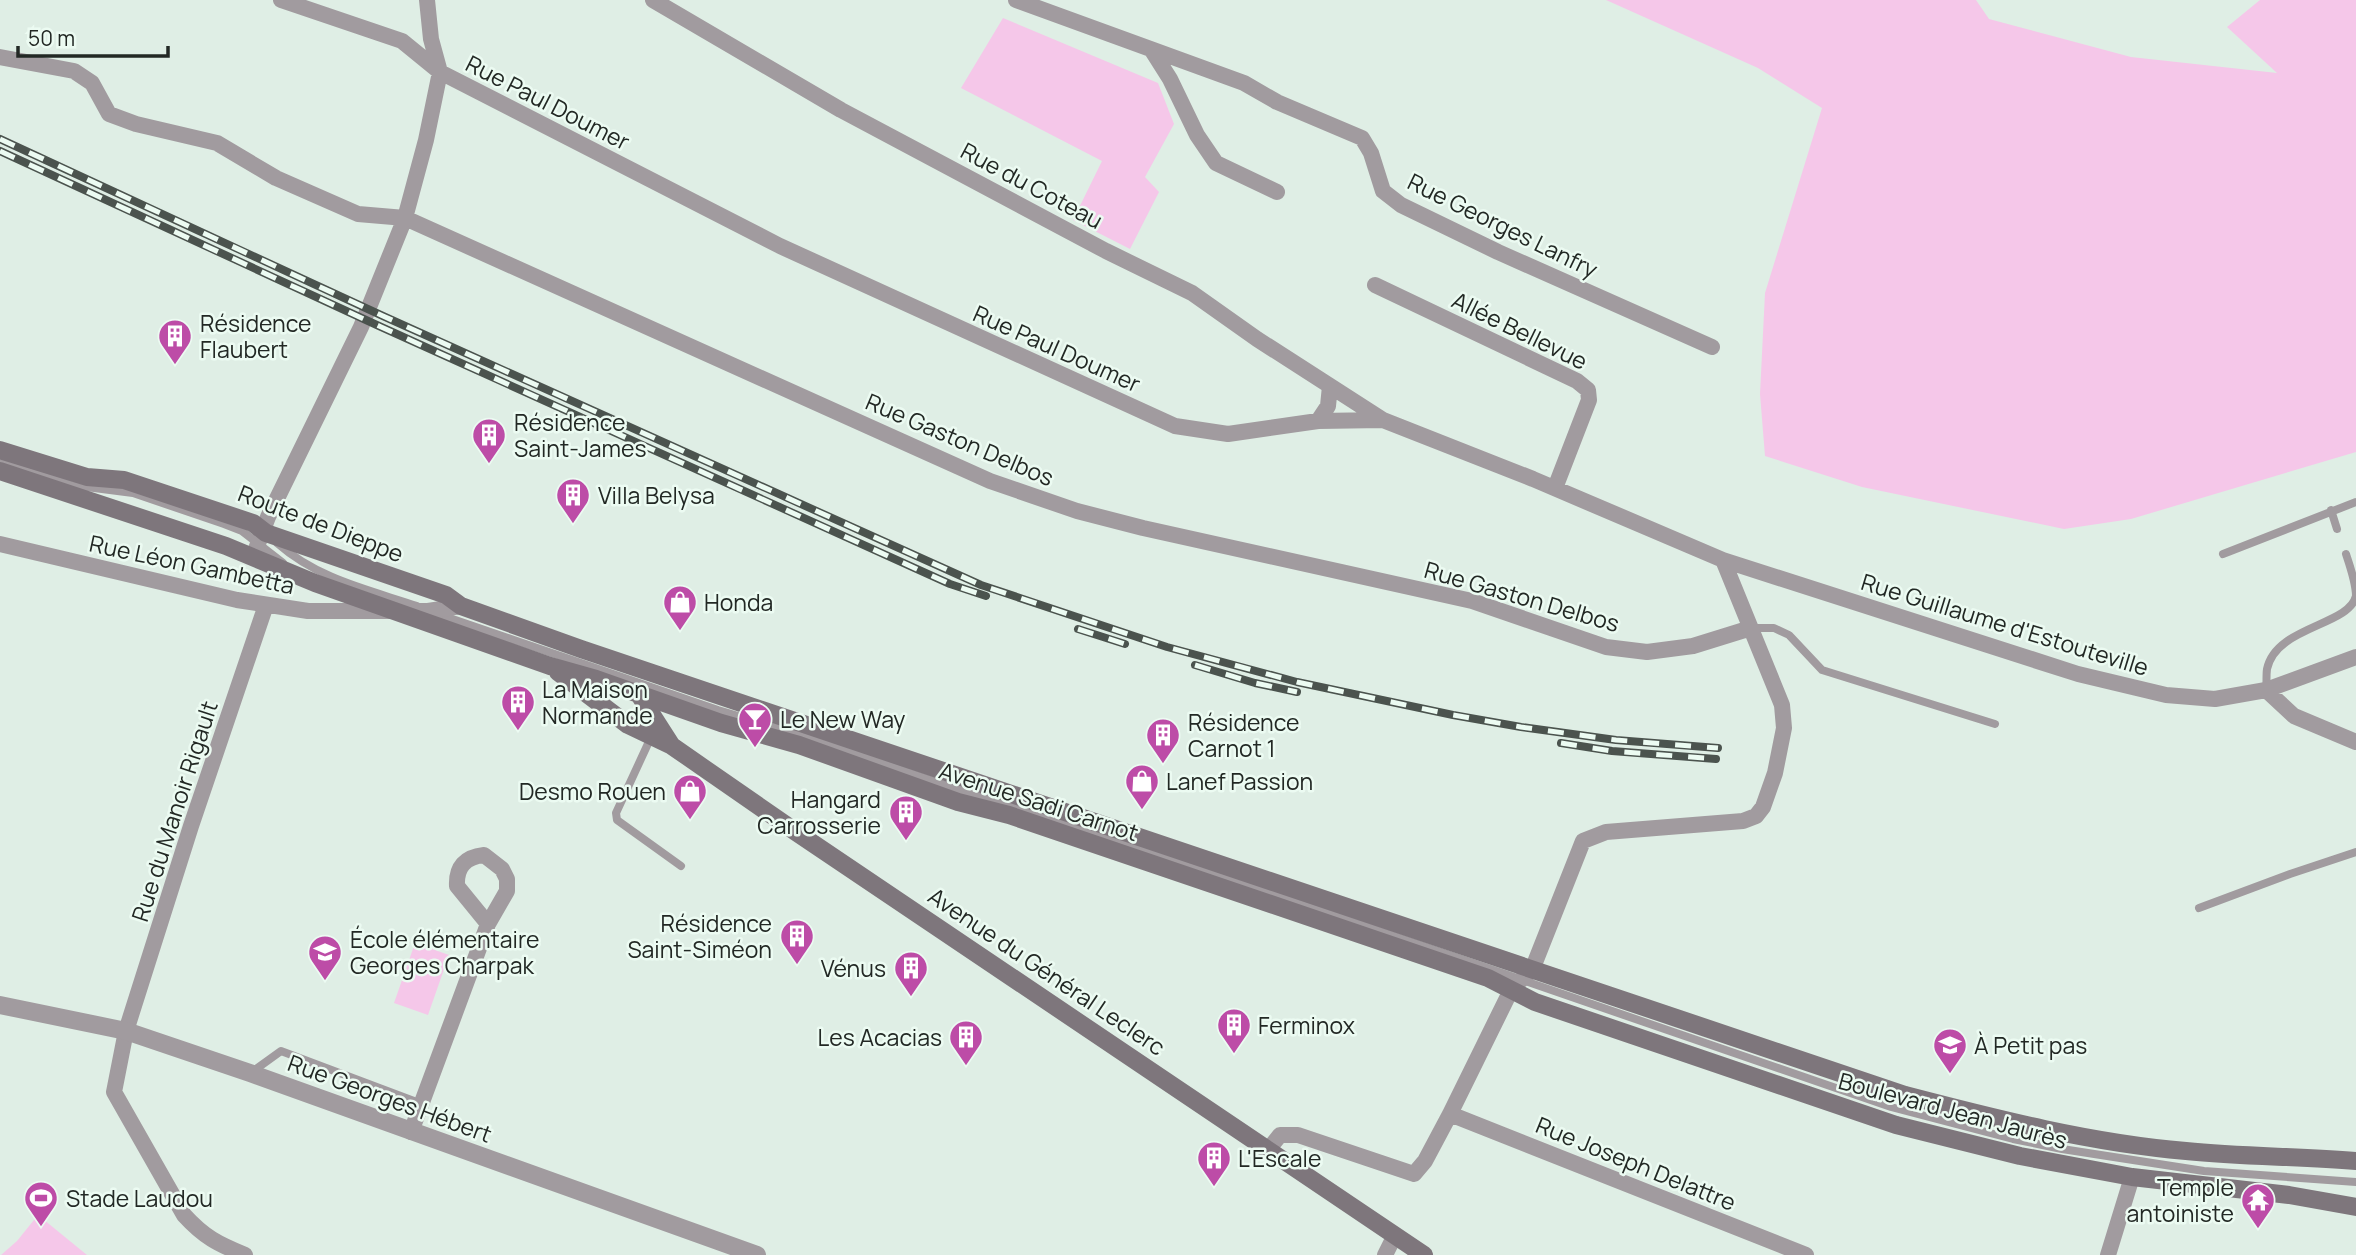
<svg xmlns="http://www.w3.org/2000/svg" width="2356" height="1255" font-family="Manrope,sans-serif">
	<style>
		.green { fill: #f5c7e9 }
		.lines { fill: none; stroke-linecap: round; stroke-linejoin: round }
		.service { stroke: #a19b9f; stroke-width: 8 }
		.minor { stroke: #a19b9f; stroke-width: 16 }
		.tertiary { stroke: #a19b9f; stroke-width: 18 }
		.secondary { stroke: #7e767c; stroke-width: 18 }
		.rail-casing { stroke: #4b534e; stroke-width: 8 }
		.rail { stroke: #ecfbf2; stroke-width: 5; stroke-dasharray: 16; stroke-linecap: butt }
		.labels { text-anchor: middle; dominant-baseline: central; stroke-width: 5; stroke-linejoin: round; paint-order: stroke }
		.street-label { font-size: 23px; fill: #222824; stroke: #ecfbf2 }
		.poi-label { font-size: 23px; fill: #222824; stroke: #ecfbf2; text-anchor: start }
	</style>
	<rect width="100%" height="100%" fill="#dfeee5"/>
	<path class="green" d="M1606 0H1976L1989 19 2131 57 2277 73 2227 27 2260 0H2356V452L2131 519 2064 529 1862 487 1765 456 1760 394 1765 293 1822 108 1758 68Z
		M1003 18 1158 83 1174 124 1145 177 1159 192 1130 249 1073 220 1102 161 961 88Z
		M415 943 449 955 428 1015 394 1003Z
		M38 1215 87 1255H1L17 1241Z"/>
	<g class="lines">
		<path class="service" d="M0 460 71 485 133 493 224 524 242 531 283 563
			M2331 510 2337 529
			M277 543C318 579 366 589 417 606
			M2223 554 2356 502
			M435 613 718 710 799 734 965 792 1075 826 1891 1107 2013 1139 2062 1149 2204 1171 2356 1182
			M1751 628H1774L1789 635 1822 670 1995 724
			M2266 690C2267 683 2266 676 2267 669 2276 626 2349 626 2356 596 2356 583 2350 566 2346 554
			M652 735 616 813 617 820 681 866
			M2199 908 2290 874 2356 852
			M252 1072 281 1051 422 1104"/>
		<path class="minor" d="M281 0 402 41 440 72 780 246 1175 426 1228 434 1318 421 1383 420 1533 479 1723 560 2078 674 2166 695 2215 699 2266 690 2356 657
			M653 0 841 110 1106 251 1192 293 1257 339 1383 420
			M1016 0 1244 83 1277 102 1362 138 1371 153 1383 191 1401 205 1498 252 1712 347
			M1151 49 1170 79 1197 135 1216 163 1277 192
			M0 57 74 71 92 83 109 114 136 124 217 143 276 178 358 214 405 218 990 481 1077 511 1143 528 1472 601 1606 647 1647 652 1693 646 1751 628
			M1375 285 1577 381 1588 390 1589 400 1555 488
			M1318 421 1328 406 1330 386
			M0 544 237 600 308 611H428L461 606
			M253 557 268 517 361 327 405 218 426 140 440 72 431 39 427 0
			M2266 690 2294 716 2356 742
			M1450 1114 1806 1255
			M411 1132 488 924 507 891V879L502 869 484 855C465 857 456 867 457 886L488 924
			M1268 1150 1280 1135H1298L1414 1174 1425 1161 1450 1114 1512 988 1532 970 1583 841 1606 832 1743 821 1756 816 1763 807 1775 773 1784 728 1782 705 1723 560
			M245 1255C218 1244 204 1237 184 1215L114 1092 126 1031 191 826 266 605
			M1385 1255 1395 1235
			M2108 1255 2132 1177"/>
		<path class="tertiary" d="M0 1005 126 1031 250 1073 757 1255"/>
		<path class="secondary" d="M0 450 87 477 124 480 253 523 266 533 446 595 461 606 581 649 1905 1095C1997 1119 2091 1143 2186 1151 2243 1157 2299 1156 2356 1161
			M0 471 226 546 315 583 550 666 596 679 721 723 799 745 958 802 1009 815 1488 978 1535 1002 1896 1125 2020 1156 2132 1177 2289 1195 2356 1207
			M558 672 628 725 672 746 796 832 1424 1255
			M638 693 672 746"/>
		<g class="rail-casing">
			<path id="rail" d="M0 139 383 316 981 585 1167 647 1297 682 1453 715 1521 727 1616 740 1718 748
				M0 151 379 326 950 584 986 596
				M1078 629 1125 644
				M1195 665 1255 683 1297 692
				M1561 743 1612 751 1716 759"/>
		</g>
		<use href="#rail" class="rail"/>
	</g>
	<defs>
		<g id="building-pin" transform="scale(1.75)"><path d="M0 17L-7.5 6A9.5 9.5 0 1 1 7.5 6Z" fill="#bd4ca7" stroke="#ecfbf2"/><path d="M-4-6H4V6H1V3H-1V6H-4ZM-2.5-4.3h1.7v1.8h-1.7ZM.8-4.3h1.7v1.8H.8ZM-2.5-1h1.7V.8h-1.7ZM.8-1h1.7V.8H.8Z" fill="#fff"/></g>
		<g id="shop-pin" transform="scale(1.75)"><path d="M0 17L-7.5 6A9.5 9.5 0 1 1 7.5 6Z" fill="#bd4ca7" stroke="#ecfbf2"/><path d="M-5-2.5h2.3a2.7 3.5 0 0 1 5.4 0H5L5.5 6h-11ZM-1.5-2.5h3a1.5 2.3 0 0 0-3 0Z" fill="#fff"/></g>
		<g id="bar-pin" transform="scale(1.75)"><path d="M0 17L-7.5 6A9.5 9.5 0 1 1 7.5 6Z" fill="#bd4ca7" stroke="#ecfbf2"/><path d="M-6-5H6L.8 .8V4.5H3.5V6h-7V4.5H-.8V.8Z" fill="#fff"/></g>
		<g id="school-pin" transform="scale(1.75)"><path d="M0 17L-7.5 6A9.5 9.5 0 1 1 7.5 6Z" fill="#bd4ca7" stroke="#ecfbf2"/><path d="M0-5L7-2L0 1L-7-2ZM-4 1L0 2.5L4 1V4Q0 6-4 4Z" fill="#fff"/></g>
		<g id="stadium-pin" transform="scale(1.75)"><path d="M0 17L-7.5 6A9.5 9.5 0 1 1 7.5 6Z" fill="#bd4ca7" stroke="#ecfbf2"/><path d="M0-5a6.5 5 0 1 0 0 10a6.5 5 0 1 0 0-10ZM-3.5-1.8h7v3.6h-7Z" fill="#fff"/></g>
		<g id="temple-pin" transform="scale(1.75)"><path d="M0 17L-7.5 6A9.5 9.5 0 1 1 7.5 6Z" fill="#bd4ca7" stroke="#ecfbf2"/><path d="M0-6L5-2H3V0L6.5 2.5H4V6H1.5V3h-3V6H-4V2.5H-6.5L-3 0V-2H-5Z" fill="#fff"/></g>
	</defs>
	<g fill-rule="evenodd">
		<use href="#building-pin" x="175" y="336"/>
		<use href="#building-pin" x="489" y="435"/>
		<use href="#building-pin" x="573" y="495"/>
		<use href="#shop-pin" x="680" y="602"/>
		<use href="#building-pin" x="518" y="702"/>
		<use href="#bar-pin" x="755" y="719"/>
		<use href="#building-pin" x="1163" y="735"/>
		<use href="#shop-pin" x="1142" y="781"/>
		<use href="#shop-pin" x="690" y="791"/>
		<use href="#building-pin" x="906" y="812"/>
		<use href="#building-pin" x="797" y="936"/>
		<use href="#school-pin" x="325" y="952"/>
		<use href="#building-pin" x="911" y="968"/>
		<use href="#building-pin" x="1234" y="1025"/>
		<use href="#building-pin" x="966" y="1037"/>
		<use href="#school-pin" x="1950" y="1045"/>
		<use href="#building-pin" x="1214" y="1158"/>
		<use href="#stadium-pin" x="41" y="1198"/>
		<use href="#temple-pin" x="2258" y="1200"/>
	</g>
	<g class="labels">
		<g class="street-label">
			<text transform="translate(548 102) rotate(27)">Rue Paul Doumer</text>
			<text transform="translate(1032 185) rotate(28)">Rue du Coteau</text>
			<text transform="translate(1503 225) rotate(26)">Rue Georges Lanfry</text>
			<text transform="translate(1520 330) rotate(26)">Allée Bellevue</text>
			<text transform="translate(1057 348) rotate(24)">Rue Paul Doumer</text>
			<text transform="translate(960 439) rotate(23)">Rue Gaston Delbos</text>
			<text transform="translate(321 523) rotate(21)">Route de Dieppe</text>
			<text transform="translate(192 564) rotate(12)">Rue Léon Gambetta</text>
			<text transform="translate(1522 596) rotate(16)">Rue Gaston Delbos</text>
			<text transform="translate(2005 624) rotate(17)">Rue Guillaume d'Estouteville</text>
			<text transform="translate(1039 801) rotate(18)">Avenue Sadi Carnot</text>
			<text transform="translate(174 811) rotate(-72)">Rue du Manoir Rigault</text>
			<text transform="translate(1047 971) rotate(34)">Avenue du Général Leclerc</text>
			<text transform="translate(390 1098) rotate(20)">Rue Georges Hébert</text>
			<text transform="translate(1953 1110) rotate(15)">Boulevard Jean Jaurès</text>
			<text transform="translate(1636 1163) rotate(22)">Rue Joseph Delattre</text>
		</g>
		<g class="poi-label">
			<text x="200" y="323">Résidence<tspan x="200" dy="26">Flaubert</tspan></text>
			<text x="514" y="422">Résidence<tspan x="514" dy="26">Saint-James</tspan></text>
			<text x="598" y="495">Villa Belysa</text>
			<text x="704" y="602">Honda</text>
			<text x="542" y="689">La Maison<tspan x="542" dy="26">Normande</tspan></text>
			<text x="780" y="719">Le New Way</text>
			<text x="1188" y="722">Résidence<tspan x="1188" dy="26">Carnot 1</tspan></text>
			<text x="1166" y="781">Lanef Passion</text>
			<text x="666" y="791" text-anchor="end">Desmo Rouen</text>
			<text x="881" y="799" text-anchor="end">Hangard<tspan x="881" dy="26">Carrosserie</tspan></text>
			<text x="772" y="923" text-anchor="end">Résidence<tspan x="772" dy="26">Saint-Siméon</tspan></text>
			<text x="350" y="939">École élémentaire<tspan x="350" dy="26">Georges Charpak</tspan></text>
			<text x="886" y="968" text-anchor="end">Vénus</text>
			<text x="1258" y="1025">Ferminox</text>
			<text x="942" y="1037" text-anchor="end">Les Acacias</text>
			<text x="1974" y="1045">À Petit pas</text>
			<text x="1238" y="1158">L'Escale</text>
			<text x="2234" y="1187" text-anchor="end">Temple<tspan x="2234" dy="26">antoiniste</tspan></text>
			<text x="66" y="1198">Stade Laudou</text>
		</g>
	</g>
	<path d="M18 46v10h150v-10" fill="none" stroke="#222824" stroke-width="3.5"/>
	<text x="28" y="46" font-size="21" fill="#222824" stroke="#ecfbf2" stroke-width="5" paint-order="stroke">50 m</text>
</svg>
